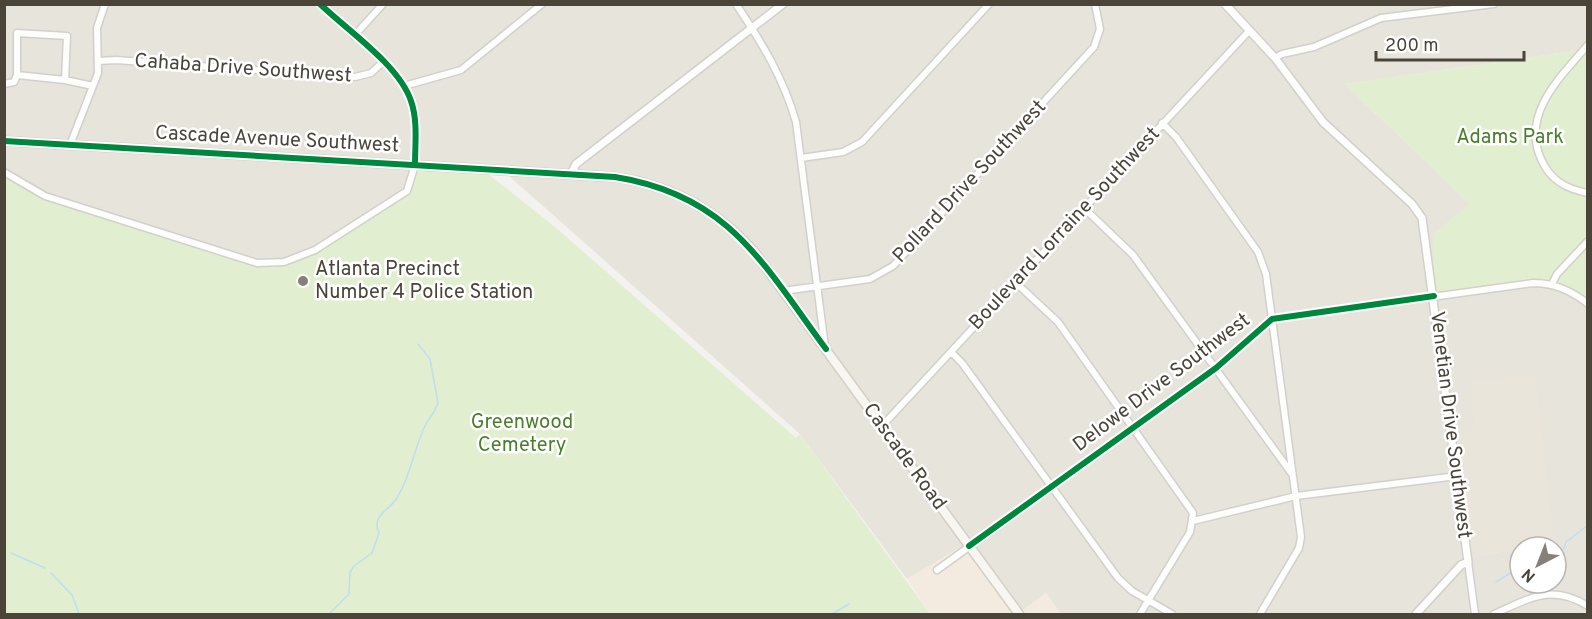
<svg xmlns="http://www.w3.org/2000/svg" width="1592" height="619" font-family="Overpass,sans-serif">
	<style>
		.residential { fill: #e7e4dc; fill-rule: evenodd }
		.commercial { fill: #f3ebdf }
		.education { fill: #eae5da }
		.green { fill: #e1eecf }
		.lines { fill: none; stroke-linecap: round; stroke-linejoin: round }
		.stream { stroke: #c0ddf1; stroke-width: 1.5 }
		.minor-casing { stroke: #d2d0cb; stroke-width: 9 }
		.tertiary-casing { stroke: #d2d0cb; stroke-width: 10 }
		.secondary-casing { stroke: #d3cfc5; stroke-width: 11 }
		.minor { stroke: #fdfdfc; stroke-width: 6 }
		.tertiary { stroke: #fdfdfc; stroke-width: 7 }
		.secondary { stroke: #f7f6f1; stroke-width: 8 }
		.cycleway-casing { stroke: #fff; stroke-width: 10 }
		.cycleway { stroke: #00873e; stroke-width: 6 }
		.poi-dot { fill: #868178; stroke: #fff; stroke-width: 2 }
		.labels { text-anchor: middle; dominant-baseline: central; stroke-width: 5; stroke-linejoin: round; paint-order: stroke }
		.street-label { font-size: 20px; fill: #4b4439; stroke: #fff }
		.park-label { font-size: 20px; fill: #4a7f2a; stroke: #fff }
		.poi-label { font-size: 20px; fill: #4b4439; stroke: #fff; text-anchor: start }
	</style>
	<rect width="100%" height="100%" fill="#f4f2ee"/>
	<path class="residential" d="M4 5H1587V43L1581 50 1345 84 1550 282 1587 305V614H1061L1046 593 1019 613 971 542 907 579 800 434 507 174 415 166 413 179 398 200 321 251 286 262 249 261 63 202 5 174ZM1474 429 1554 544 1533 547H1556V583H1520V549L1466 557Z"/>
	<path class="commercial" d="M971 541 1019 613 1046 593 1061 614H930L907 579Z"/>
	<path class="education" d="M1535 374 1554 544 1466 557 1450 439 1474 429 1472 382Z"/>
	<path class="green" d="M1587 43V305L1550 282 1434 294 1433 234 1469 204 1345 84 1581 50Z
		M415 165 482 169 555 227 796 438 800 434 930 614H5L4 174 29 189 249 261 286 262 321 251 407 191Z"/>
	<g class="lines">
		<path class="stream" d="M11 553 45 568
			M1556 560 1561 556 1566 542 1588 525
			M51 573 72 595 79 614
			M1496 582 1520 567
			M329 614 349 594 350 572 354 566 372 553 379 533C371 515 389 511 397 498 410 477 414 450 424 428 428 419 435 412 438 403L430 359 418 344
			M832 614 849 604"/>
		<g class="minor-casing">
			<path id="minor" d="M736 4C762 43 783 77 796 122L825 347
				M354 36 383 4
				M1588 45C1560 77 1521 114 1541 159 1550 180 1566 189 1588 193
				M1275 58 1282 54 1314 47 1381 18 1494 4
				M99 61 116 60 355 77 371 73 383 62
				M17 75V33L67 36 65 80
				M4 84 14 82 17 75 65 80 93 86
				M404 86 461 70 542 4
				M1162 123 1176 137 1258 252 1266 274 1301 537 1299 548 1260 614
				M70 145 98 73 97 28 105 4
				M801 158 843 152 862 142 989 4
				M4 172 45 196 257 263 284 262 315 250 407 191 415 165
				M1084 208 1133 255 1292 474
				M1016 283 1058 322 1193 513 1190 532 1140 614
				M1552 284 1557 274 1588 241
				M783 291 870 279 893 266 1094 47 1100 29 1095 4
				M952 353 962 363 1118 578 1132 591 1172 614
				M882 426 1249 31
				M1193 521 1296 496 1457 476
				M1468 562 1475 614
				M937 570 1216 368 1272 319 1533 283C1554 283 1571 290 1588 304
				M1494 614C1529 599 1551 583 1588 606"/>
		</g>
		<g class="tertiary-casing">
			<path id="tertiary" d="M320 4C347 30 399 65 411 101 418 121 415 144 415 165
				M1225 4 1275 58 1323 122 1412 204 1422 218 1468 562 1461 565 1416 614
				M571 174 576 164 783 4"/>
		</g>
		<g class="secondary-casing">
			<path id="secondary" d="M4 141 615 177C673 186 717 210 756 254L1019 614"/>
		</g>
		<use href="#minor" class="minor"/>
		<use href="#tertiary" class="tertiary"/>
		<use href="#secondary" class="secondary"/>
		<g class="cycleway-casing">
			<path id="cycleway" d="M320 4C347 30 399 65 411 101 418 121 415 144 415 165
				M4 141 615 177C729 195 763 264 826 349
				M969 546 1216 368 1272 319 1434 296"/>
		</g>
		<use href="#cycleway" class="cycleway"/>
	</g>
	<circle class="poi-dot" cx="303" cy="281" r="6"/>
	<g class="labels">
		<g class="street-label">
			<text transform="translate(243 69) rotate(4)">Cahaba Drive Southwest</text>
			<text transform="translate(277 140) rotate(3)">Cascade Avenue Southwest</text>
			<text transform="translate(970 182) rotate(-47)">Pollard Drive Southwest</text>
			<text transform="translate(1065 229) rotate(-47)">Boulevard Lorraine Southwest</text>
			<text transform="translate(1162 383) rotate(-37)">Delowe Drive Southwest</text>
			<text transform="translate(1450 425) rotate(83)">Venetian Drive Southwest</text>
			<text transform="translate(904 457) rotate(54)">Cascade Road</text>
		</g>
		<g class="park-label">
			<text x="1510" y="138">Adams Park</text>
			<text x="522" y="423">Greenwood<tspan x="522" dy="23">Cemetery</tspan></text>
		</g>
		<g class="poi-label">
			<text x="315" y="270">Atlanta Precinct<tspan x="315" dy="23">Number 4 Police Station</tspan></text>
		</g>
	</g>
	<rect width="1592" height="619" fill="none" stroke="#4b4439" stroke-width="12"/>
	<g transform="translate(1538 565) rotate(222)"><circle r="28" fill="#ffffff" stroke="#b7b4b0" stroke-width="1.5"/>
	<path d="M0-4.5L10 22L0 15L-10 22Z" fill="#868178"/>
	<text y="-9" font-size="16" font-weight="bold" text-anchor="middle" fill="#4b4439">N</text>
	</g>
	<path d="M1376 51v9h148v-9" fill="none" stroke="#4b4439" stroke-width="3"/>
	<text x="1385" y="51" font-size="18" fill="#4b4439" stroke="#ffffff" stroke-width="4.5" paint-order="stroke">200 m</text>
</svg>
